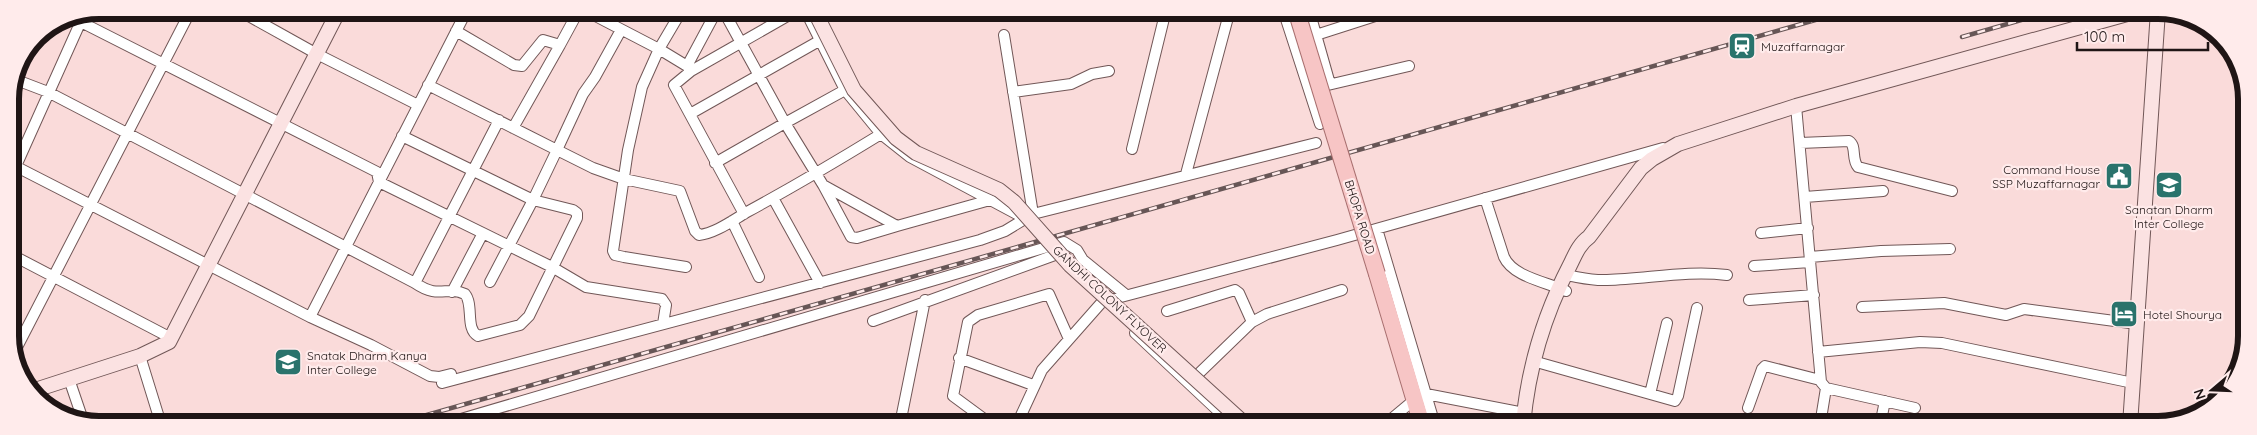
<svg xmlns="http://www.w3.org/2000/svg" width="2257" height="435" font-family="Quicksand,sans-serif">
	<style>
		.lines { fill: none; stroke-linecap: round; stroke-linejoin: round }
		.street-casing { stroke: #715757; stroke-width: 12 }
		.secondary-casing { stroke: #715757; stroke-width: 16 }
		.primary-casing { stroke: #a86f6f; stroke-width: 18 }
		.street { stroke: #fff; stroke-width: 10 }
		.secondary { stroke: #fbe2e2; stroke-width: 14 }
		.primary { stroke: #f7c5c5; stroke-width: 16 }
		.rail-casing { stroke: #675656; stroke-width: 4.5 }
		.rail { stroke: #ffebeb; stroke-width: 2.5; stroke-dasharray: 8; stroke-linecap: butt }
		.secondary-bridge-casing { stroke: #715757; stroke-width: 16; stroke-linecap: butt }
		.primary-bridge-casing { stroke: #a86f6f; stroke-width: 18; stroke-linecap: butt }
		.secondary-bridge { stroke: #fbe2e2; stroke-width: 14 }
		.primary-bridge { stroke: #f7c5c5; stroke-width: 16 }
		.labels { text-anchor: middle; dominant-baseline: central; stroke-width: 4.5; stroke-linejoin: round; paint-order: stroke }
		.poi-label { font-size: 12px; fill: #1f1515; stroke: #ffebeb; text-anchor: start }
		.street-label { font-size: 12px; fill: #1f1515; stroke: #ffebeb }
		.rim { fill: none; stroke: #1f1515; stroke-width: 6 }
	</style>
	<rect width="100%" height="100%" fill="#fadbda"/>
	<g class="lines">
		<g class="street-casing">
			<path id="street" d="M238 10 317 54 418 105
				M584 10 659 49 682 10
				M723 10 785 123 823 185 897 226 990 200
				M805 10 845 90 881 134 910 157 1024 218
				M1283 10 1320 124
				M1309 10 1330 84
				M69 16 377 172 379 182 552 267 586 287 662 299 666 305 663 324
				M621 30 595 77 583 94 557 150 593 168 624 179 680 191 695 231 699 235C716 233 733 220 747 212 793 187 837 161 881 134
				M456 31 514 65 522 66 543 40 560 45 579 10
				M1004 35 1033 214
				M1316 35 1394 10
				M691 70 687 66 717 10
				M14 79 48 92 415 283 499 120
				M1315 88 1409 66
				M1013 92 1071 84 1092 74 1109 71
				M1796 106 1821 382 1826 388 1915 408
				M690 114 819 41
				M513 128 560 45
				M402 136 533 200 557 150 428 85
				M1800 143 1849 141C1857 146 1851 159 1858 167L1952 191
				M1132 149 1166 10
				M715 163 785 123 845 90
				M11 164 310 317 467 10
				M16 166 81 21
				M1184 176 1186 174 1230 10
				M823 185 851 237 857 238 897 226
				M1805 197 1883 191
				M773 198 820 283
				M1485 198 1504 257C1513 277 1547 282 1566 291
				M744 214 674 85 691 71 798 10
				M732 221 759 277
				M1377 229 1435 425
				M1761 233 1808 228
				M12 255 171 338
				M1810 257 1881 251 1950 249
				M1754 266 1810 262
				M686 267 624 257 615 255 613 251 628 150 642 87 659 49 687 66
				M1565 275C1579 277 1592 281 1607 280 1647 279 1687 270 1727 275
				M415 283C440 300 446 285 465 294 474 305 465 329 478 336L520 325 529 316 577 218V213L573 210 533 200 490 282
				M452 292 483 233
				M1749 300 1814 295
				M1862 307 1944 303 2006 315 2024 309 2137 324
				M1167 311 1235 290 1239 293 1252 322
				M310 317 371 345 430 376 439 377 451 374
				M873 321 1063 252
				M1135 333 1233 425
				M1818 352 1920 342 1942 343 2133 383
				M13 355 191 10
				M140 356 161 424
				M959 358 1033 385
				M1533 361 1675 401 1678 396 1697 308
				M69 379 84 423
				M1191 381 1252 322 1267 314 1342 290
				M442 383 980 240 1005 231 1033 214 1316 143
				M1650 394 1667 323
				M1748 408 1762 369 1765 366 1820 380
				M444 424 1064 242 1077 250 1083 260 1126 295
				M900 424 925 300
				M991 424 953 396 968 322 978 315 1049 294 1069 339
				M1017 424 1042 370 1102 302 1337 240 1663 148
				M1384 425 1414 400 1426 394 1524 413
				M1820 425 1826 388
				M1880 425 1885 401"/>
		</g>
		<g class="secondary-casing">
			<path id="secondary" d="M32 391 140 356 169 342 339 10
				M1523 425C1528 369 1544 315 1570 265 1575 255 1579 244 1589 237L1641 168 1652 159 1678 144 1796 106 2138 11
				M2130 425 2158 11"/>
		</g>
		<g class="primary-casing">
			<path id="primary" d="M1377 274 1422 425"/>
		</g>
		<use href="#street" class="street"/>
		<use href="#secondary" class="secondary"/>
		<use href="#primary" class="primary"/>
		<g class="rail-casing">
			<path id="rail" d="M1962 37 2053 11
				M375 424 403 416
				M395 424 1847 11"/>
		</g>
		<use href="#rail" class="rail"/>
		<g class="secondary-bridge-casing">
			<path id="secondary-bridge" d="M814 10 854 90 896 138 916 153 999 190 1014 202 1070 265 1246 425"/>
		</g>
		<g class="primary-bridge-casing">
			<path id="primary-bridge" d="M1296 10 1377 274"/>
		</g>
		<use href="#secondary-bridge" class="secondary-bridge"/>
		<use href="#primary-bridge" class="primary-bridge"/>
	</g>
	<defs>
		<g id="station-square" transform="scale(1.4375)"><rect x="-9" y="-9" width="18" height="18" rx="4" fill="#2a736c" stroke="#ffebeb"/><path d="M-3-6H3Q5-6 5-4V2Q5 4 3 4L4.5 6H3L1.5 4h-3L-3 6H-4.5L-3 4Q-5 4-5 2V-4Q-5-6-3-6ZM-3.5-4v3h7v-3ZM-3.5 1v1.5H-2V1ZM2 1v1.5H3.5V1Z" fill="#fff"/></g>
		<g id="civic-square" transform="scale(1.4375)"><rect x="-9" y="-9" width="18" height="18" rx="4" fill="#2a736c" stroke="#ffebeb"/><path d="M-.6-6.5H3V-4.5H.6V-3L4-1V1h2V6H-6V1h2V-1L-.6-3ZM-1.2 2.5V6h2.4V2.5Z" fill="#fff"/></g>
		<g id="school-square" transform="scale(1.4375)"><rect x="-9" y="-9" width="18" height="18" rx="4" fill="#2a736c" stroke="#ffebeb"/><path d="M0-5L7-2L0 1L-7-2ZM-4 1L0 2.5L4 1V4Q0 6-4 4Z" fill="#fff"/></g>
		<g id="hotel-square" transform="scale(1.4375)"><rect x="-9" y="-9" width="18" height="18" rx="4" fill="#2a736c" stroke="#ffebeb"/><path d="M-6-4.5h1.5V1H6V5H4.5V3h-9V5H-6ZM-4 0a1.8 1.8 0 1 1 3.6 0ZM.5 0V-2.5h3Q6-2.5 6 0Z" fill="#fff"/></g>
		<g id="university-square" transform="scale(1.4375)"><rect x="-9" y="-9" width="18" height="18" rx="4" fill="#2a736c" stroke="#ffebeb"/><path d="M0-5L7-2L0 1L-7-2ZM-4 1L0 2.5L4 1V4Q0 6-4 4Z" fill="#fff"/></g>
	</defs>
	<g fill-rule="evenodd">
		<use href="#station-square" x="1742" y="46"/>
		<use href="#civic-square" x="2119" y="176"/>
		<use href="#school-square" x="2169" y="185"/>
		<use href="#hotel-square" x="2124" y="314"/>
		<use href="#university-square" x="288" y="362"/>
	</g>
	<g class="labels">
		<g class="poi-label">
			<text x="1761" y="46">Muzaffarnagar</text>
			<text x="2100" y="169" text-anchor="end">Command House<tspan x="2100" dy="14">SSP Muzaffarnagar</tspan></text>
			<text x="2169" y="209" text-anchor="middle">Sanatan Dharm<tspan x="2169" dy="14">Inter College</tspan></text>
			<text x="2143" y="314">Hotel Shourya</text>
			<text x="307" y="355">Snatak Dharm Kanya<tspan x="307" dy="14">Inter College</tspan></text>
		</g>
		<g class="street-label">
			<text transform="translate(1360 217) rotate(73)">BHOPA ROAD</text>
			<text transform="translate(1110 299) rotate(43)">GANDHI COLONY FLYOVER</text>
		</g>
	</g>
	<path d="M0 0H2257V435H0ZM99 19H2158A80 80 0 0 1 2238 99V336A80 80 0 0 1 2158 416H99A80 80 0 0 1 19 336V99A80 80 0 0 1 99 19Z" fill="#ffebeb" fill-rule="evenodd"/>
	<path class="rim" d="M99 19H2158A80 80 0 0 1 2238 99V336A80 80 0 0 1 2158 416H99A80 80 0 0 1 19 336V99A80 80 0 0 1 99 19Z"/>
	<g transform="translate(2212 390) rotate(251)" stroke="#ffebeb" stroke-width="4" paint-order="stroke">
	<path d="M0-4L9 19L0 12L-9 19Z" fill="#1f1515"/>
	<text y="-8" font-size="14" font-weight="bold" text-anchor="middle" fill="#1f1515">N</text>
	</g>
	<path d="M2077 42v8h131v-8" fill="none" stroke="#1f1515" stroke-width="2.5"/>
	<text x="2084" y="42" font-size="15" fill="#1f1515" stroke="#ffebeb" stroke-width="4" paint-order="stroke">100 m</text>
</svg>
